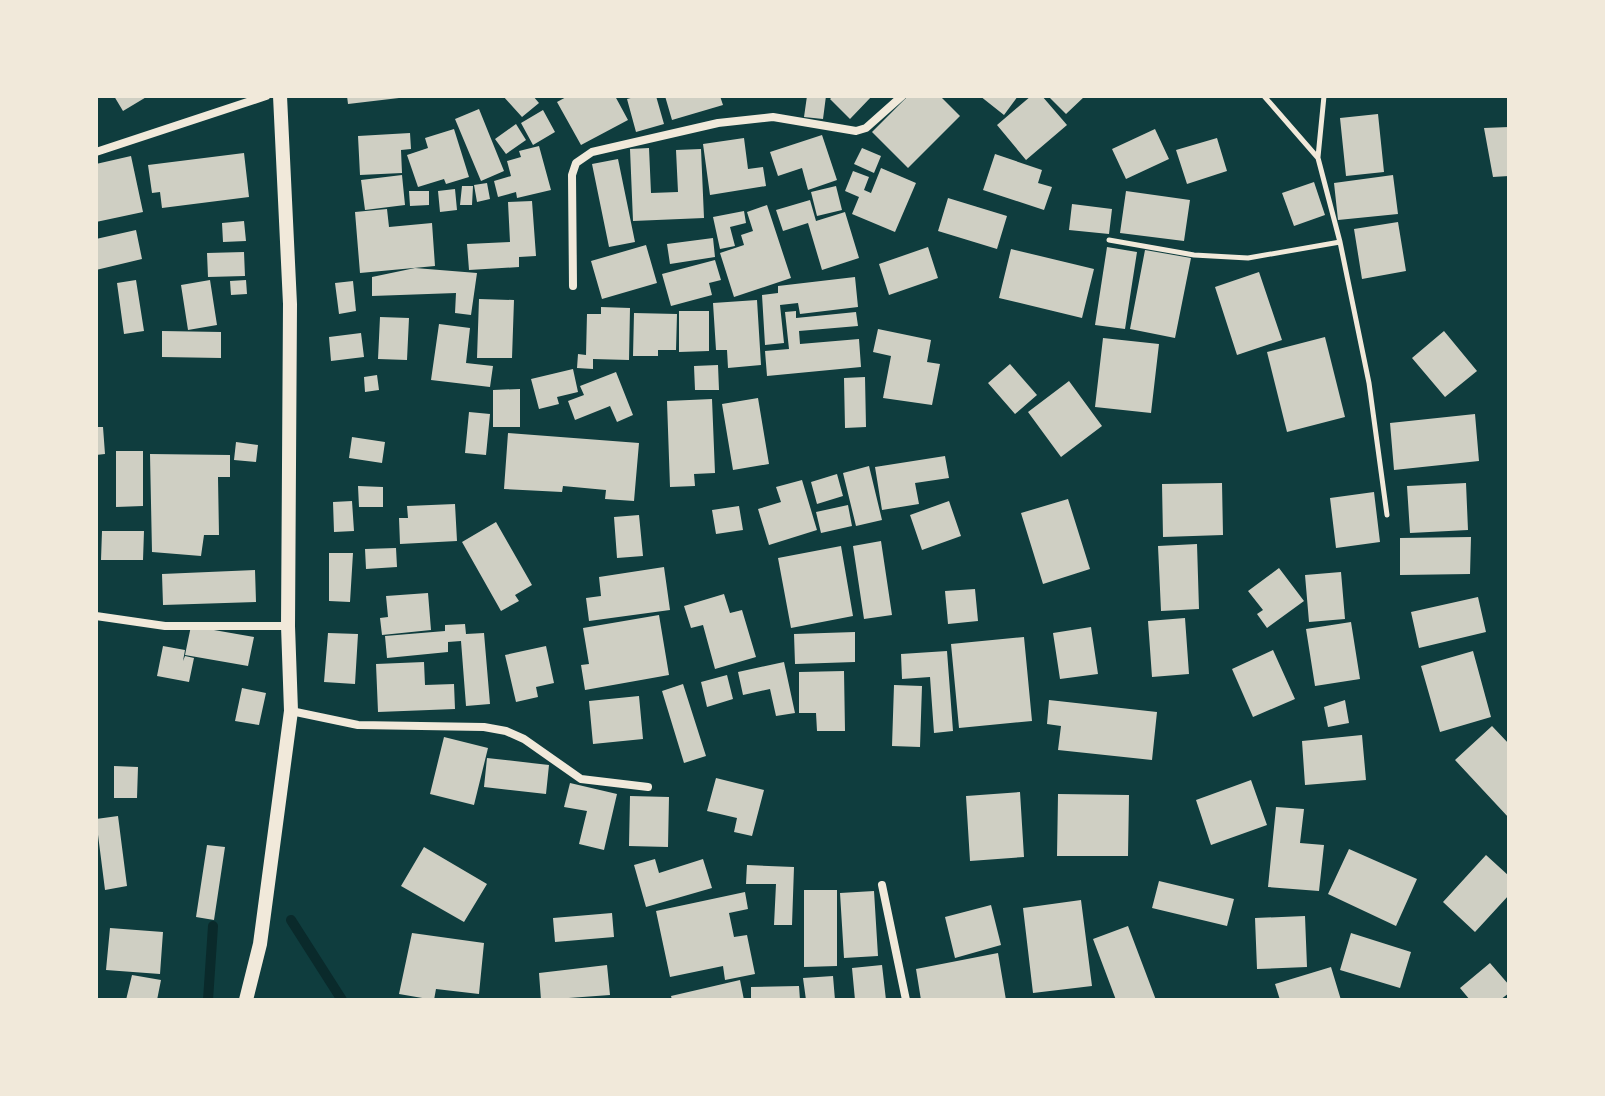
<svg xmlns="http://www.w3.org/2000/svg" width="1605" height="1096" font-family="'Roboto Serif',serif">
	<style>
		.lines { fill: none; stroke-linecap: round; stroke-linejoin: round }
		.stream { stroke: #0a2a2b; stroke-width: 10 }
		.building { fill: #cfcfc3 }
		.path { stroke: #f1e9da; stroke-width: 5 }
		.minor { stroke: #f1e9da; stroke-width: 8 }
		.tertiary { stroke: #f1e9da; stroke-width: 14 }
	</style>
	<rect width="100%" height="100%" fill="#0f3d3e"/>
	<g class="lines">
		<path class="stream" d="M291 920 342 1000
			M208 1000 213 926"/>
	</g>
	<path class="building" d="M114 96H148L123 111Z
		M347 96H399V98L348 104Z
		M503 96H533L539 103 522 117Z
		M568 96H615L628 120 581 145 557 102Z
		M638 96H656L664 124 636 132 627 99Z
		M665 96H720L723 105 672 120Z
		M807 96H826L823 119 804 117Z
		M833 96H872L850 119 830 99Z
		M908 96H940L960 116 908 168 872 132Z
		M980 96H1018L1004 115Z
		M1031 96H1042L1067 125 1026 160 997 125Z
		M1048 96H1085L1066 114Z
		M479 109 504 171 481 181 455 119Z
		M543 110 555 132 533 145 521 123Z
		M1378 114 1384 172 1346 176 1340 118Z
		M516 124 526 140 506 154 495 139Z
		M1509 127V176L1493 177 1484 128Z
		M454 129 469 177 446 184 444 179 418 187 407 155 428 148 425 138Z
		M1155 129 1169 159 1126 179 1112 149Z
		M410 133 411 149 401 150 402 173 360 175 358 136Z
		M822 135 837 180 808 190 802 168 778 176 770 152Z
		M744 138 748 169 763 167 766 186 710 195 703 144Z
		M1217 138 1227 171 1187 184 1176 150Z
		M539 146 551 190 517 198 516 192 498 197 494 181 511 176 507 161 521 157 519 151Z
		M649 148 651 193 678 192 676 150 701 149 704 218 633 221 630 149Z
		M862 148 881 156 874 173 854 164Z
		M244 153 249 197 162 208 160 192 152 193 148 165Z
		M995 154 1042 170 1038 183 1052 187 1044 210 983 190Z
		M131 156 143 212 96 222V164Z
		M618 159 635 242 609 247 592 164Z
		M881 168 916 183 895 232 852 214 859 197 845 191 853 171 869 177 864 190 871 193Z
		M402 175 405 205 365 210 361 180Z
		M1393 175 1398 214 1338 220 1334 183Z
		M1314 182 1325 215 1294 226 1282 193Z
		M487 183 490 199 477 202 474 185Z
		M462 186H473L472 205H460Z
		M836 186 842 210 817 216 811 192Z
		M455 189 457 210 440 212 438 191Z
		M409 191H429V205L410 206Z
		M1126 191 1190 200 1184 241 1120 233Z
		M948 198 1007 216 997 249 938 231Z
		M810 200 816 221 845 212 859 258 822 270 808 223 783 231 776 210Z
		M532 201 536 256 519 257V267L469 270 467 244 510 242 508 202Z
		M1072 204 1112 209 1109 234 1069 230Z
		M767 205 791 278 734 297 720 253 744 245 741 235 753 231 747 212Z
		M387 209 389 227 432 223 435 266 360 273 355 212Z
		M744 211 746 223 730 227 735 246 720 249 713 217Z
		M244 221 246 241 223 242 222 223Z
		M1398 222 1406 271 1362 279 1354 229Z
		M136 230 142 259 96 270V239Z
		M713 238 715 257 670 264 667 244Z
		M646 245 657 283 602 299 591 261Z
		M928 247 938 278 889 295 879 264Z
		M1107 247 1137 252 1125 329 1095 325Z
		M1011 249 1094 269 1082 318 999 298Z
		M1145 250 1191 258 1175 338 1130 329Z
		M244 252 245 276 208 277 207 253Z
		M715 260 721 280 709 283 712 295 671 306 662 274Z
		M415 268 477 273 471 315 455 313 456 293 372 296V277Z
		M1259 272 1282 340 1237 355 1215 287Z
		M855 277 858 307 800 314 798 303 780 305 784 343 765 345 762 295 778 293V286Z
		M136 280 144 331 124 334 117 283Z
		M210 280 217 325 188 330 181 285Z
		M246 280 247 294 231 295 230 281Z
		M353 281 356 311 339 314 335 283Z
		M479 299 514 300 512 358H477Z
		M757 300 761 365 728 368 727 350H716L713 303Z
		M601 307 630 308 629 360 593 359V369L577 368 578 354 586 355 587 314H601Z
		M679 311H709V351L679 352Z
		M796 311V318L856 312 858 326 799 331 800 344 859 339 861 367 767 376 765 351 789 349 785 312Z
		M634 313 677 314 676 350H658V356H633Z
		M380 317 409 318 407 360 378 359Z
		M439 324 470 328 466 363 493 366 490 387 431 380Z
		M878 329 931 340 927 362 940 364 932 405 883 398 891 356 873 352Z
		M162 331 221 332V358L162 357Z
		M1444 331 1477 371 1445 397 1412 358Z
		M361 333 364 357 331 361 329 337Z
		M1325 337 1345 417 1287 432 1267 352Z
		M1103 338 1159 344 1151 413 1095 407Z
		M1010 364 1037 395 1015 414 988 383Z
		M718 365 719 390H695L694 366Z
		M573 369 578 392 557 397 559 404 539 409 531 379Z
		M616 372 633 415 617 422 610 406 575 420 568 401 584 395 580 386Z
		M377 375 379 390 365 392 364 377Z
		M865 377 866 427 845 428 844 378Z
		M1069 381 1102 426 1061 457 1028 412Z
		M520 389V427H493V390Z
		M758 398 769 464 733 470 722 404Z
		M712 399 715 473 694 474 695 486 670 487 667 401Z
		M469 412 490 414 486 455 465 453Z
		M1475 414 1479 461 1394 470 1390 423Z
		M96 427H103L105 454 96 455Z
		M508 433 639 443 634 501 605 499 606 490 563 486 562 492 504 489Z
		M352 437 385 442 382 463 349 458Z
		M236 442 258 445 256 462 234 460Z
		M116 451H143V506L116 507Z
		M150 454 230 455V477H218L219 535H204L201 556 152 552Z
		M945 456 949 478 915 483 919 504 882 510 875 467Z
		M869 466 882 520 856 526 843 473Z
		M837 474 843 496 817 504 811 482Z
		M802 480 817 530 769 545 758 509 781 502 776 487Z
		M1222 483 1223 535 1163 537 1162 484Z
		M1466 483 1468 530 1410 533 1407 486Z
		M358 486 383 487V507H359Z
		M1374 492 1380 542 1336 548 1330 498Z
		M1068 499 1090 569 1043 584 1021 513Z
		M352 501 354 531 334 532 333 502Z
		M949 501 961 536 922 550 910 515Z
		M455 504 457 541 400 544 399 518H408L407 506Z
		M848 505 852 526 821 533 816 512Z
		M739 506 743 530 716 534 712 510Z
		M639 515 643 556 617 558 614 517Z
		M496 522 532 585 515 595 519 601 501 611 462 542Z
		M102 531H144L143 560H101Z
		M1471 537 1470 574 1400 575V538Z
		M881 541 892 615 864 619 853 546Z
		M1197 544 1199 609 1161 611 1158 546Z
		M841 546 853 616 791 628 778 558Z
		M396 548 397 567 366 569 365 549Z
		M329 553H353L350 602 329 601Z
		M664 567 670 610 589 621 586 598 601 596 599 577Z
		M1279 568 1304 601 1267 628 1257 614 1263 610 1248 591Z
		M255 570 256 602 163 605 162 574Z
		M1341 572 1345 619 1309 622 1305 575Z
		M975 589 978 621 948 624 945 591Z
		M428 593 431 630 382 635 380 618 388 617 386 596Z
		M724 594 730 613 742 610 756 657 715 669 703 625 691 628 684 606Z
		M1478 597 1486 632 1419 648 1411 612Z
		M659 615 669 675 585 690 581 665 589 664 583 628Z
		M1185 618 1189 674 1152 677 1148 621Z
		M1351 622 1360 679 1315 686 1306 629Z
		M465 624 466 634 484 633 490 704 466 706 461 641 448 642V652L387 658 385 636 445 631V625Z
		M191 626 254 637 248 666 185 655Z
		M1091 627 1098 674 1060 679 1053 633Z
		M855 632V662L795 664 794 634Z
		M328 633 358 634 355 684 324 682Z
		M1024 637 1032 721 959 728 951 644Z
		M163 646 185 650 183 661 185 656 194 658 189 682 157 676Z
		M546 646 554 683 536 687 538 697 516 702 505 655Z
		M1273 650 1295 699 1253 717 1232 669Z
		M947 651 953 731 934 733 930 677 902 679 901 654Z
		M1473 651 1491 717 1440 732 1421 666Z
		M424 662 425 685 454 684 455 709 378 712 376 664Z
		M784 662 795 713 776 716 770 689 743 695 738 672Z
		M844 671 845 731H817L816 713H799V672Z
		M727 675 733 699 707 707 701 682Z
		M683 684 706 756 684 763 662 691Z
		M894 685 922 686 920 747 892 746Z
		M242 688 266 693 259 725 235 721Z
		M639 696 643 739 593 744 589 701Z
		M1049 700 1157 712 1152 760 1058 750 1061 726 1047 724Z
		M1345 700 1349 723 1328 727 1324 707Z
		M1492 726 1509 744V818L1455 760Z
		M1362 735 1366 780 1305 785 1302 741Z
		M444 737 488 748 474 805 430 794Z
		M487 758 549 765 546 794 484 787Z
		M114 766 138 767 137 798H114Z
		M716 778 764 790 752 836 734 832 737 818 707 811Z
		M1251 780 1267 825 1211 845 1196 800Z
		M570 783 617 794 604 850 579 844 587 811 564 807Z
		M1020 792 1024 857 970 861 966 796Z
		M1058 794 1129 795 1128 856H1057Z
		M630 796 669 797 668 847 629 846Z
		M1276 807 1304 809 1300 843 1324 845 1319 891 1268 887Z
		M118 816 127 886 105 890 96 819Z
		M207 845 225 847 214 920 196 917Z
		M424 847 487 884 464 922 401 886Z
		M1349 849 1417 879 1396 926 1328 894Z
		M1486 855 1509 876V895L1475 932 1443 902Z
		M655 859 659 873 703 859 712 888 646 907 634 865Z
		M747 865 794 867 792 925H774L776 884H746Z
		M1159 881 1234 899 1227 926 1152 908Z
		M804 890H837V966L804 967Z
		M874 891 878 956 844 958 840 893Z
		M745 892 748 909 729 913 734 937 747 935 755 974 725 980 723 966 670 977 656 911Z
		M1081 900 1092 986 1033 993 1023 908Z
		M991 905 1001 945 955 958 945 917Z
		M612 913 614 937 555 942 553 918Z
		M1305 916 1307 967 1257 969 1255 918Z
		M1128 926 1156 1000H1116L1093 939Z
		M110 928 163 932 160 974 106 970Z
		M412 933 484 943 479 994 436 989 434 1000 399 994Z
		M1351 933 1411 952 1400 988 1340 970Z
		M998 953 1006 1000H921L916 969Z
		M1490 963 1509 985V993L1500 1000H1470L1460 988Z
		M607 965 610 995 541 1000 539 973Z
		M882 965 886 1000H855L852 968Z
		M1331 967 1341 1000H1280L1275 984Z
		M132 975 161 980 157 1000H126Z
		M833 976 835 1000H806L803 978Z
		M740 980 744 1000H672L671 996Z
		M799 986 800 1000H751V987Z"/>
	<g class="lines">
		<path class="path" d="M1264 96 1318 158 1340 242 1369 383 1387 515
			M1318 157 1324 96
			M1109 240 1194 255 1248 258 1340 242"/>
		<path class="minor" d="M96 152 266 96
			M573 286 572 175 576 163 592 152 718 123 773 117 856 131 866 128 902 96
			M96 616 165 626H288
			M291 711 358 725 484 727 506 731 524 739 581 779 648 787
			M882 885 906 1000"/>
		<path class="tertiary" d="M246 1000 260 944 291 711 288 626 290 304 280 96"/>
	</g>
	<rect width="1605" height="1096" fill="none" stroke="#f1e9da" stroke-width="196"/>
</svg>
